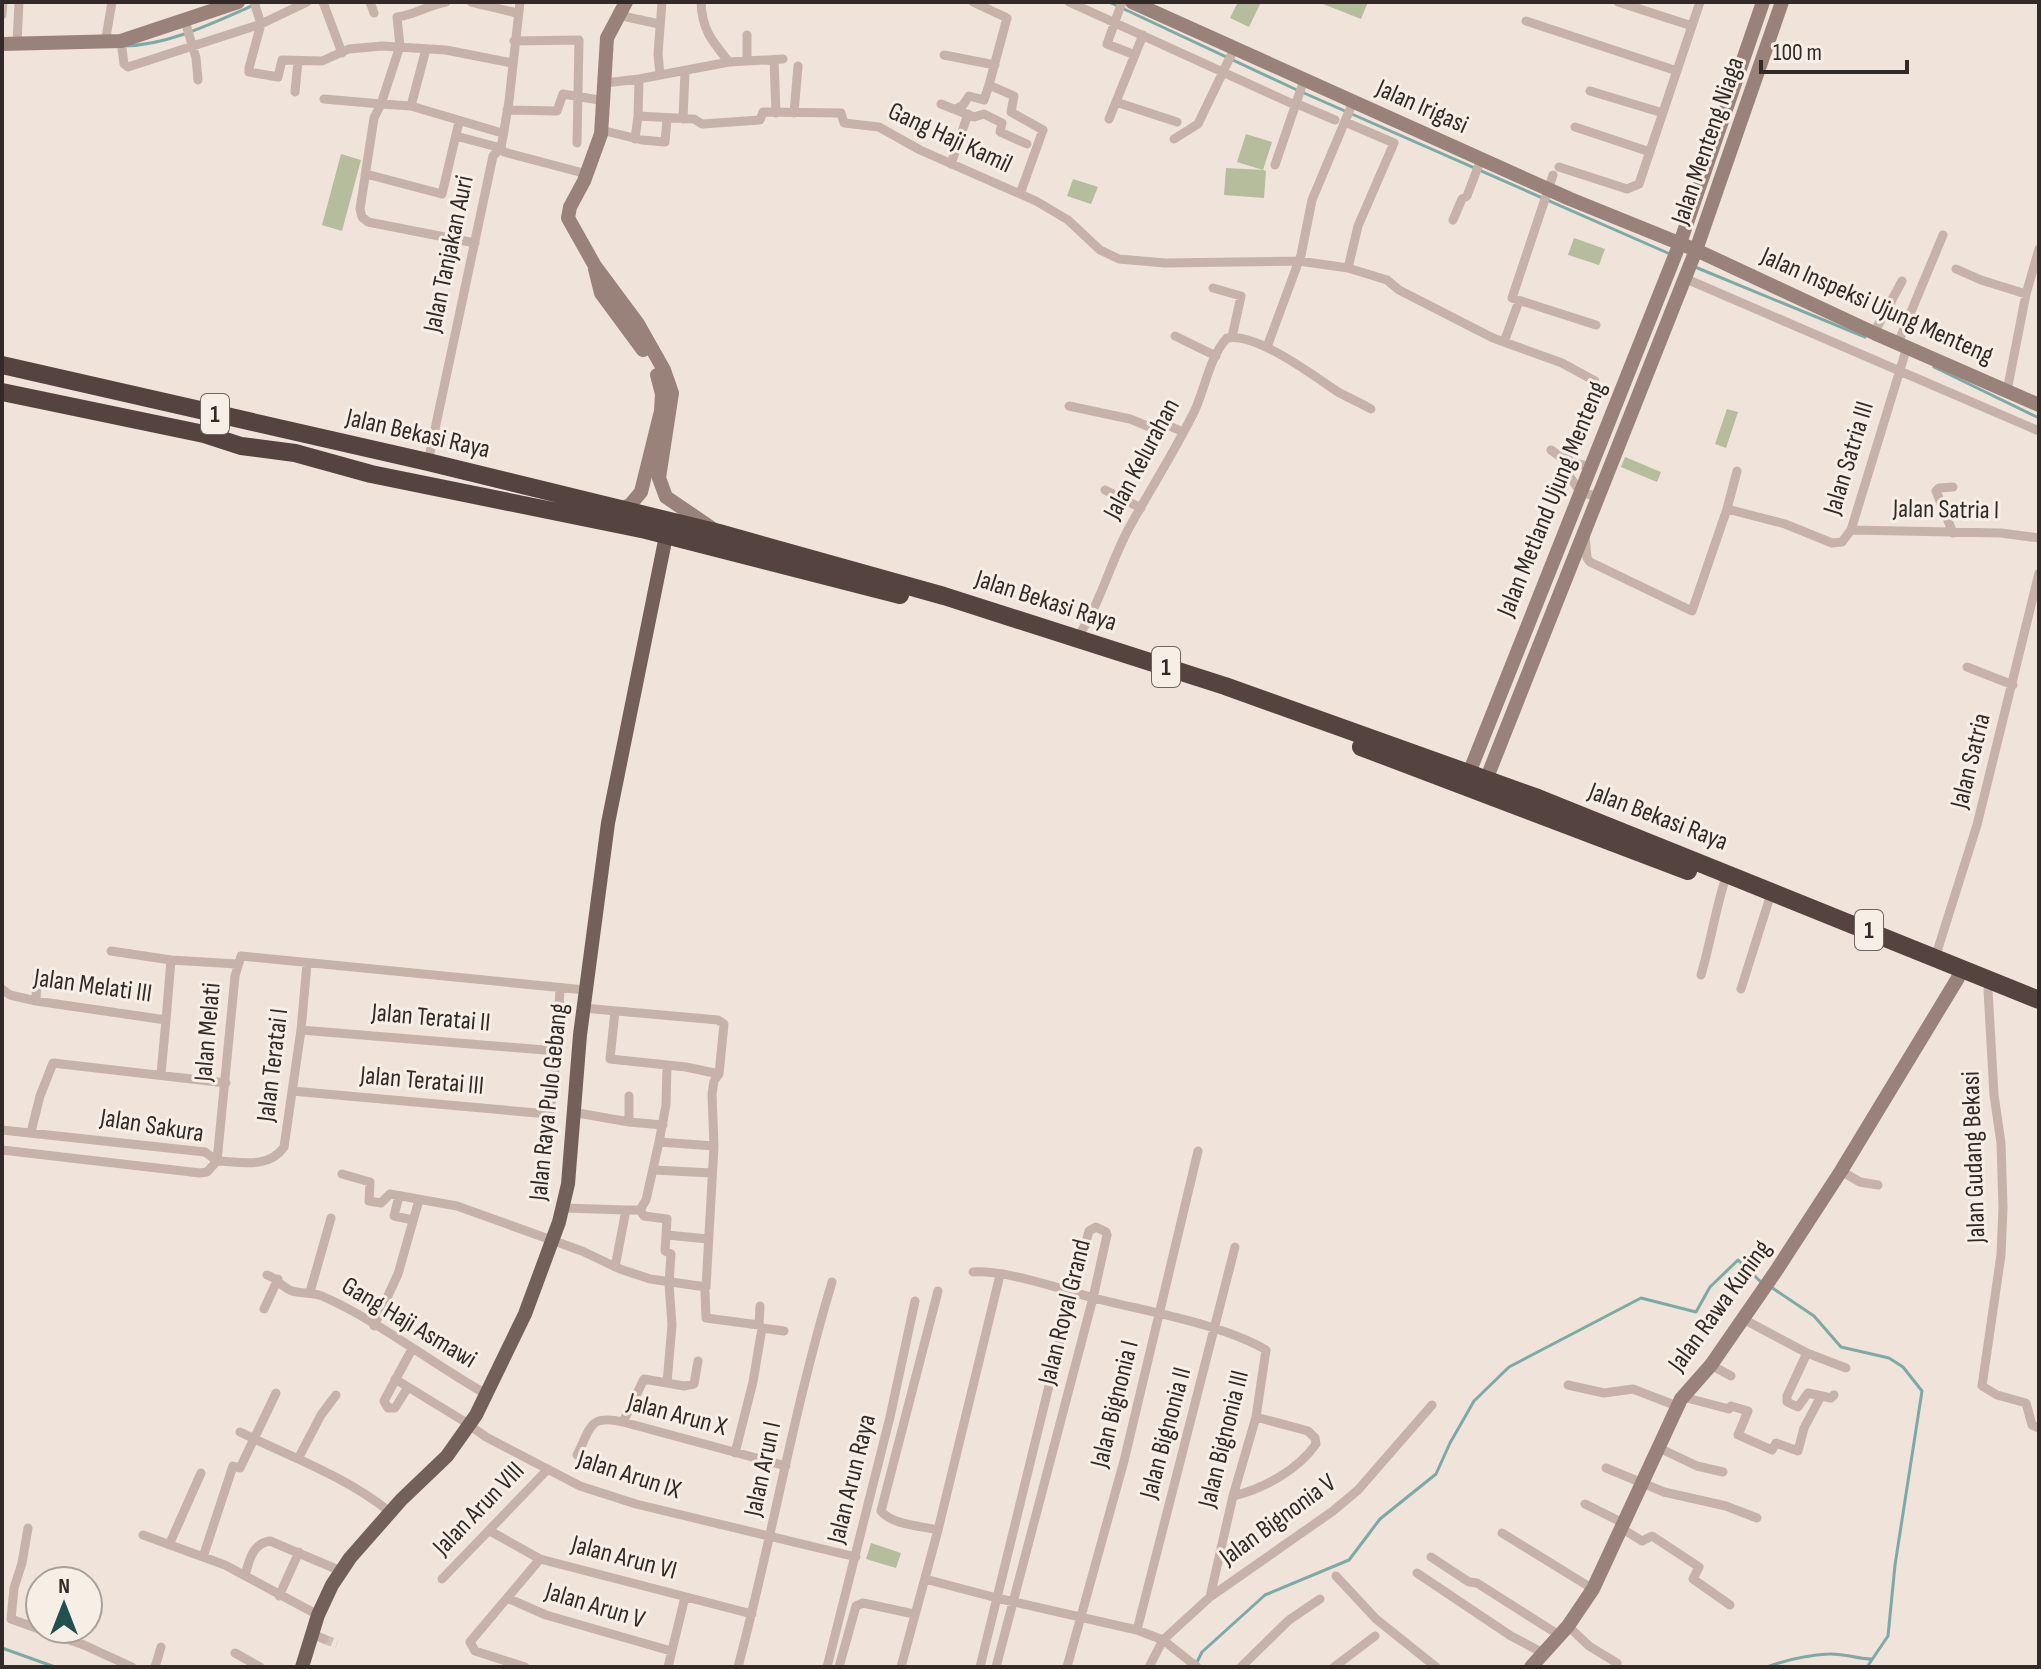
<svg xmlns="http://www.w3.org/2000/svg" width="2041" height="1669" font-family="'Sofia Sans Condensed',sans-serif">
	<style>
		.green { fill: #b5bd9c }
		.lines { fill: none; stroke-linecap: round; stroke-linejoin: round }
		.stream { stroke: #7caaa7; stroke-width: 3 }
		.street-tunnel { stroke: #c9beb6; stroke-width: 9; stroke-dasharray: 9 4.5; stroke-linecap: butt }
		.street { stroke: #c6b2a8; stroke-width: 9 }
		.secondary { stroke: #998279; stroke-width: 14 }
		.primary { stroke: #74605a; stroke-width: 14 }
		.highway { stroke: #54433f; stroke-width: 18 }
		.labels { text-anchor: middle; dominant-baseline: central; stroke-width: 6; stroke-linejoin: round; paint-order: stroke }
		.shield { fill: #f7eee6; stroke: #6e6560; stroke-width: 2 }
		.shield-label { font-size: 24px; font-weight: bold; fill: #332a27 }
		.street-label { font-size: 26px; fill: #332a27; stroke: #f7eee6 }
	</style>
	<rect width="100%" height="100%" fill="#efe3da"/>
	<path class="green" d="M1238 2H1261L1249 27 1230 18Z
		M1323 2H1368L1361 19 1323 4Z
		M1246 134 1272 142 1263 170 1266 171 1264 198 1224 195 1226 168 1263 170 1237 162Z
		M341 154 361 160 342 231 322 225Z
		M1073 179 1098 187 1091 204 1067 196Z
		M1574 238 1605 249 1599 265 1568 255Z
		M1727 409 1738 412 1726 448 1715 444Z
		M1625 457 1661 472 1657 482 1621 467Z
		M871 1543 901 1553 896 1568 866 1559Z"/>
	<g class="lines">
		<path class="stream" d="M1109 2 1297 90
			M125 46C171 45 219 20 261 2
			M1304 93 1670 254
			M1695 267 1865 337
			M1934 367 2039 418
			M1771 1287 1814 1316 1841 1347 1889 1358 1903 1367 1922 1391 1895 1565 1888 1636 1867 1667
			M2 1648 55 1667
			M1196 1664 1202 1652 1265 1595 1349 1560 1380 1519 1436 1474 1450 1443 1474 1401 1509 1367 1641 1298 1696 1312 1710 1287 1738 1260 1761 1282
			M1767 1667C1786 1660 1808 1655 1829 1654 1843 1653 1858 1659 1872 1659"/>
		<path class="street-tunnel" d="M324 1639 337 1644"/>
		<path class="street" d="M254 2 261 24 249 68V72L278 77 282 60 322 61 349 49 382 46 446 50 512 63
			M323 2 342 53
			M370 2 374 13
			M446 2C428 5 415 15 397 17L400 46 381 104 411 106 502 133
			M471 2 517 13
			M701 2C702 30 712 41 729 62
			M973 2 1007 18 989 85 1014 96 1011 112 1043 130 1020 194
			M1069 2 1295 105
			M1122 2 1107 44 1135 55
			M1618 2 1692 26
			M2 15 3 2
			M618 15 659 24
			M185 21 196 58 198 80
			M1526 21 1677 71
			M121 41 124 64 128 67 261 24 307 2
			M514 41 579 40 577 143
			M105 43 112 2
			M17 44 19 2
			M944 55 995 65
			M747 60V35
			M774 60 776 113
			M660 75 658 54 662 2
			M605 83 639 79 729 62 783 59
			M1590 91 1663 113
			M295 92 298 61
			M324 99 381 104 374 118 360 209 362 217 368 222 475 243
			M1116 102 1177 122
			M1295 103 1335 120
			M941 104 974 117 984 114 1002 123 1000 132 1027 144
			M411 106 426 49
			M956 109 963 105 969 96 984 100 989 85
			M507 110 557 111 563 94 605 101
			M794 113 798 66
			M638 116 639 79
			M683 119 685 71
			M1109 119 1143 35
			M1345 122 1394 143 1358 226 1348 268
			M1575 127 1650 152
			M601 130 642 140 665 142 667 119
			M456 136 501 148 504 152 587 174
			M635 139 638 116 694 119 702 124 760 120 763 112 841 113 844 123 879 127 920 150 1036 201 1068 220 1100 250 1119 259 1165 263 1299 261 1348 268 1387 280 1399 290 1493 338 1562 363 1595 381C1598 404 1576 440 1566 461L1591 467
			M1174 139 1198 124 1234 49
			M501 148 509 101 520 2
			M951 164 968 114
			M1275 165 1304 80
			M1559 167 1627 189 1639 184 1700 2
			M366 174 442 194 459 122
			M1553 175 1512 298 1596 325
			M1453 220 1462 199 1467 196 1481 159
			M1956 269 1981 280 2026 294
			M1684 278 2039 431
			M1213 288 1241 296 1232 337
			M1874 333 1902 281
			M1175 336 1216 356
			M1504 342 1519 301
			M1898 343 1943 235
			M1267 347 1301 255 1312 200 1353 102
			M2007 391 2026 294 2039 249
			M1069 406 1130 419 1157 430 1165 424 1183 432
			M1551 450 1566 461 1568 474 1581 493 1598 496
			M428 462 493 156 501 148
			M1105 490 1141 508
			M1727 509 1785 524 1832 543 1842 542 1851 530 1907 347
			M1851 530 2001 533 2039 538
			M1953 533 1936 491 1939 488 1953 487
			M1585 536 1587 558 1590 562 1692 611 1727 509 1737 471
			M1077 638C1100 605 1110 563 1129 528 1151 488 1175 451 1195 410 1205 388 1210 356 1227 338 1256 332 1314 376 1338 392 1349 398 1361 403 1371 409
			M1967 667 2013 685
			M111 951 171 960 237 964
			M1935 958 1977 825 2039 573
			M1701 975C1710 944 1715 913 1724 883
			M2 989 10 995 36 1001 166 1020 171 960
			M1741 989 1769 900
			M1988 990 1994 1095 2001 1143 2003 1208 2001 1255 1982 1386 1997 1395 2026 1403 2032 1425 2039 1428
			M36 1001 37 977
			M615 1011 610 1059 686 1067 719 1074
			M301 1030 557 1051
			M667 1065 666 1105 659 1142 714 1146
			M161 1074 166 1020
			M292 1091 548 1114 550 1111 557 1051 560 988
			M572 1112 629 1122 663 1125
			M629 1122V1096
			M2 1130 205 1152 217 1161
			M31 1132 40 1096 53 1063 226 1083
			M2 1150 200 1173 207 1172 217 1161
			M217 1161 235 976 241 956 585 990
			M217 1161C241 1162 269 1169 284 1147L301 1030 307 964
			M654 1170 711 1173
			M1841 1171 1860 1182 1878 1185
			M342 1174 370 1182 369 1201 381 1203 390 1194 457 1206 582 1251 620 1269 650 1279 706 1287 714 1146 712 1094 714 1081 719 1074 724 1024 718 1020 583 1008
			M399 1196 394 1216 413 1220
			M564 1208 626 1210
			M640 1210 646 1200 659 1142
			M667 1235 708 1239
			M615 1267 626 1210H640L644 1216 667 1219 665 1251 671 1254 669 1284 672 1325 667 1383
			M973 1272C1007 1270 1060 1289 1094 1298 1144 1311 1223 1324 1266 1350L1256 1417 1233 1496 1210 1597
			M267 1275C277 1278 281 1287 292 1291 302 1294 311 1292 322 1296 379 1321 431 1363 486 1394
			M938 1291 881 1511C892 1525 922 1526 938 1530
			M310 1292 331 1218
			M705 1292 706 1318 759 1325
			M264 1309 278 1279
			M1743 1319 1807 1353 1846 1368
			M374 1326 398 1274 419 1200
			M762 1328 784 1331
			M1807 1353 1787 1396V1402L1798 1407 1808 1393 1831 1398 1834 1395
			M1711 1365 1731 1376
			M395 1379 462 1420 486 1437 580 1486 636 1504 856 1557
			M1568 1385 1604 1393 1633 1389 1677 1406
			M408 1387 395 1408H388L384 1401 412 1349
			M1683 1397 1729 1409 1731 1406 1748 1411 1738 1435 1772 1450 1776 1443 1798 1451 1804 1428 1821 1396
			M623 1422 644 1379 684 1386 694 1384 698 1361
			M240 1432C291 1457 345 1476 390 1512
			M1657 1447 1697 1466 1723 1472
			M735 1453 753 1382 762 1328 759 1325 760 1306
			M577 1455C591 1428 588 1414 623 1422L786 1466
			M299 1457 321 1415 336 1395
			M1606 1468 1664 1492 1726 1506 1757 1518
			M1233 1496C1263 1489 1298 1470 1316 1444L1315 1438 1308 1431 1256 1417
			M1585 1504 1623 1523
			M28 1528 22 1563 14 1588 11 1619 84 1645 132 1667
			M1621 1528 1642 1541 1652 1536 1699 1567 1693 1579 1730 1605
			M490 1531 540 1559 752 1614
			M1502 1533 1593 1589
			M143 1535 225 1565 318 1615
			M169 1545 201 1473
			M203 1557 233 1466 240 1468 276 1393
			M1431 1557 1469 1582 1477 1583 1559 1635
			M1417 1573 1511 1636 1543 1653
			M245 1575C250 1559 252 1544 270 1541L341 1571
			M1336 1576 1376 1619 1436 1667
			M442 1579 548 1469
			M925 1579 997 1598 1137 1630 1163 1640 1197 1667
			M279 1596 299 1552
			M507 1598 546 1615 671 1651
			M1568 1626 1589 1646 1617 1663 1616 1667
			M1137 1630 1235 1247
			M312 1634 324 1639
			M235 1653 260 1667
			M155 1667 161 1647
			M525 1667 475 1651 470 1642 540 1559
			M668 1667 685 1597
			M738 1667C772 1539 794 1408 832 1282
			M827 1667 890 1417 915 1301
			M839 1667 856 1606 863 1603 914 1614
			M901 1667 938 1530 1000 1275
			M980 1667 1072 1292 1089 1231 1096 1227 1106 1232 1107 1235 1093 1298 996 1667
			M1067 1667 1124 1461 1198 1151
			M1149 1667 1163 1640 1210 1597 1333 1511 1358 1490 1432 1405
			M1241 1667 1289 1620 1320 1599
			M1334 1667 1375 1636"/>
		<path class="secondary" d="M626 2 607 38 601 134 584 181 570 207 568 218 595 266 638 324 664 370 672 393 659 478 666 497 716 531
			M1132 2 1570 199 1696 250 1874 333 2039 405
			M2 44 121 41 238 2
			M595 269 601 293 643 350
			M621 509 630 505 641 492 661 411 662 394 657 375
			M1469 773 1680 243 1763 2
			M1486 780 1696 250 1782 2
			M1531 1667 1568 1626 1593 1589 1681 1399 1711 1365 1776 1271 1841 1171 1958 978"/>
		<path class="primary" d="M302 1667 318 1615 332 1585 350 1558 401 1500 447 1456 476 1415 525 1314 559 1222 568 1184 580 1035 608 823 668 526"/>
		<path class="highway" d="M2 365 428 462 719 533 944 596 1225 686 1538 798 2039 1000
			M2 392 204 434 241 446 295 453 371 474 646 530 900 595
			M1361 747 1688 871"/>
	</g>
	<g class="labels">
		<g class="shield">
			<rect x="201" y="394" width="28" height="40" rx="6"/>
			<rect x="1152" y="647" width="28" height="40" rx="6"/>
			<rect x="1855" y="910" width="28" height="40" rx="6"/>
		</g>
		<g class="shield-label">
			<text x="215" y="414">1</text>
			<text x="1166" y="667">1</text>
			<text x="1869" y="930">1</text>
		</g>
		<g class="street-label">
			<text transform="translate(1422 107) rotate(24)">Jalan Irigasi</text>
			<text transform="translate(950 138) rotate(25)">Gang Haji Kamil</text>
			<text transform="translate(1708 141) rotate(-71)">Jalan Menteng Niaga</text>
			<text transform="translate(449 254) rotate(-78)">Jalan Tanjakan Auri</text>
			<text transform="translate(1877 306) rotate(24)">Jalan Inspeksi Ujung Menteng</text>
			<text transform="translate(418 434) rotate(13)">Jalan Bekasi Raya</text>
			<text transform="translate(1849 458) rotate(-73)">Jalan Satria III</text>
			<text transform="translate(1142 459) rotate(-62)">Jalan Kelurahan</text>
			<text transform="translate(1552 499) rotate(-68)">Jalan Metland Ujung Menteng</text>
			<text transform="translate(1946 510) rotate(1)">Jalan Satria I</text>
			<text transform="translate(1046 601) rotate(18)">Jalan Bekasi Raya</text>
			<text transform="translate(1971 761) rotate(-76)">Jalan Satria</text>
			<text transform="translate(1658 817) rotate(21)">Jalan Bekasi Raya</text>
			<text transform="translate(93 986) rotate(8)">Jalan Melati III</text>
			<text transform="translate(431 1018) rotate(5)">Jalan Teratai II</text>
			<text transform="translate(208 1032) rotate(-85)">Jalan Melati</text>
			<text transform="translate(273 1065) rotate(-83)">Jalan Teratai I</text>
			<text transform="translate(422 1081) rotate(5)">Jalan Teratai III</text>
			<text transform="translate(549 1102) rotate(-84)">Jalan Raya Pulo Gebang</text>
			<text transform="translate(152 1126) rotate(9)">Jalan Sakura</text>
			<text transform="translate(1974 1157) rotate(-92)">Jalan Gudang Bekasi</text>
			<text transform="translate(1720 1306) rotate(-54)">Jalan Rawa Kuning</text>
			<text transform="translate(1065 1312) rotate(-76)">Jalan Royal Grand</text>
			<text transform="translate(409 1323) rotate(31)">Gang Haji Asmawi</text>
			<text transform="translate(1115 1404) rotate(-76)">Jalan Bignonia I</text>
			<text transform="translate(677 1415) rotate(15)">Jalan Arun X</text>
			<text transform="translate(1166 1433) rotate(-75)">Jalan Bignonia II</text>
			<text transform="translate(1224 1439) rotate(-76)">Jalan Bignonia III</text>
			<text transform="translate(763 1469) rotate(-78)">Jalan Arun I</text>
			<text transform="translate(629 1475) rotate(18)">Jalan Arun IX</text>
			<text transform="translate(852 1479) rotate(-76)">Jalan Arun Raya</text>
			<text transform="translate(479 1509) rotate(-46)">Jalan Arun VIII</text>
			<text transform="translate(1278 1520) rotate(-36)">Jalan Bignonia V</text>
			<text transform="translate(624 1558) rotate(15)">Jalan Arun VI</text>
			<text transform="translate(595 1606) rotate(17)">Jalan Arun V</text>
		</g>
	</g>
	<rect width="2041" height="1669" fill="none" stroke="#332a27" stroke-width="8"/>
	<g transform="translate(64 1605)"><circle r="38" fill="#f7eee6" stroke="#a9a09a" stroke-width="2"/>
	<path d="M0-6L14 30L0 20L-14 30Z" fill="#20514f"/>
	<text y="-12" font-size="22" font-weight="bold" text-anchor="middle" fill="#332a27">N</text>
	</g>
	<path d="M1761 60v12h146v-12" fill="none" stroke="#332a27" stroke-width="4"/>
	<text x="1773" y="60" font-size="24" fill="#332a27" stroke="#f7eee6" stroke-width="6" paint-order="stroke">100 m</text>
</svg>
